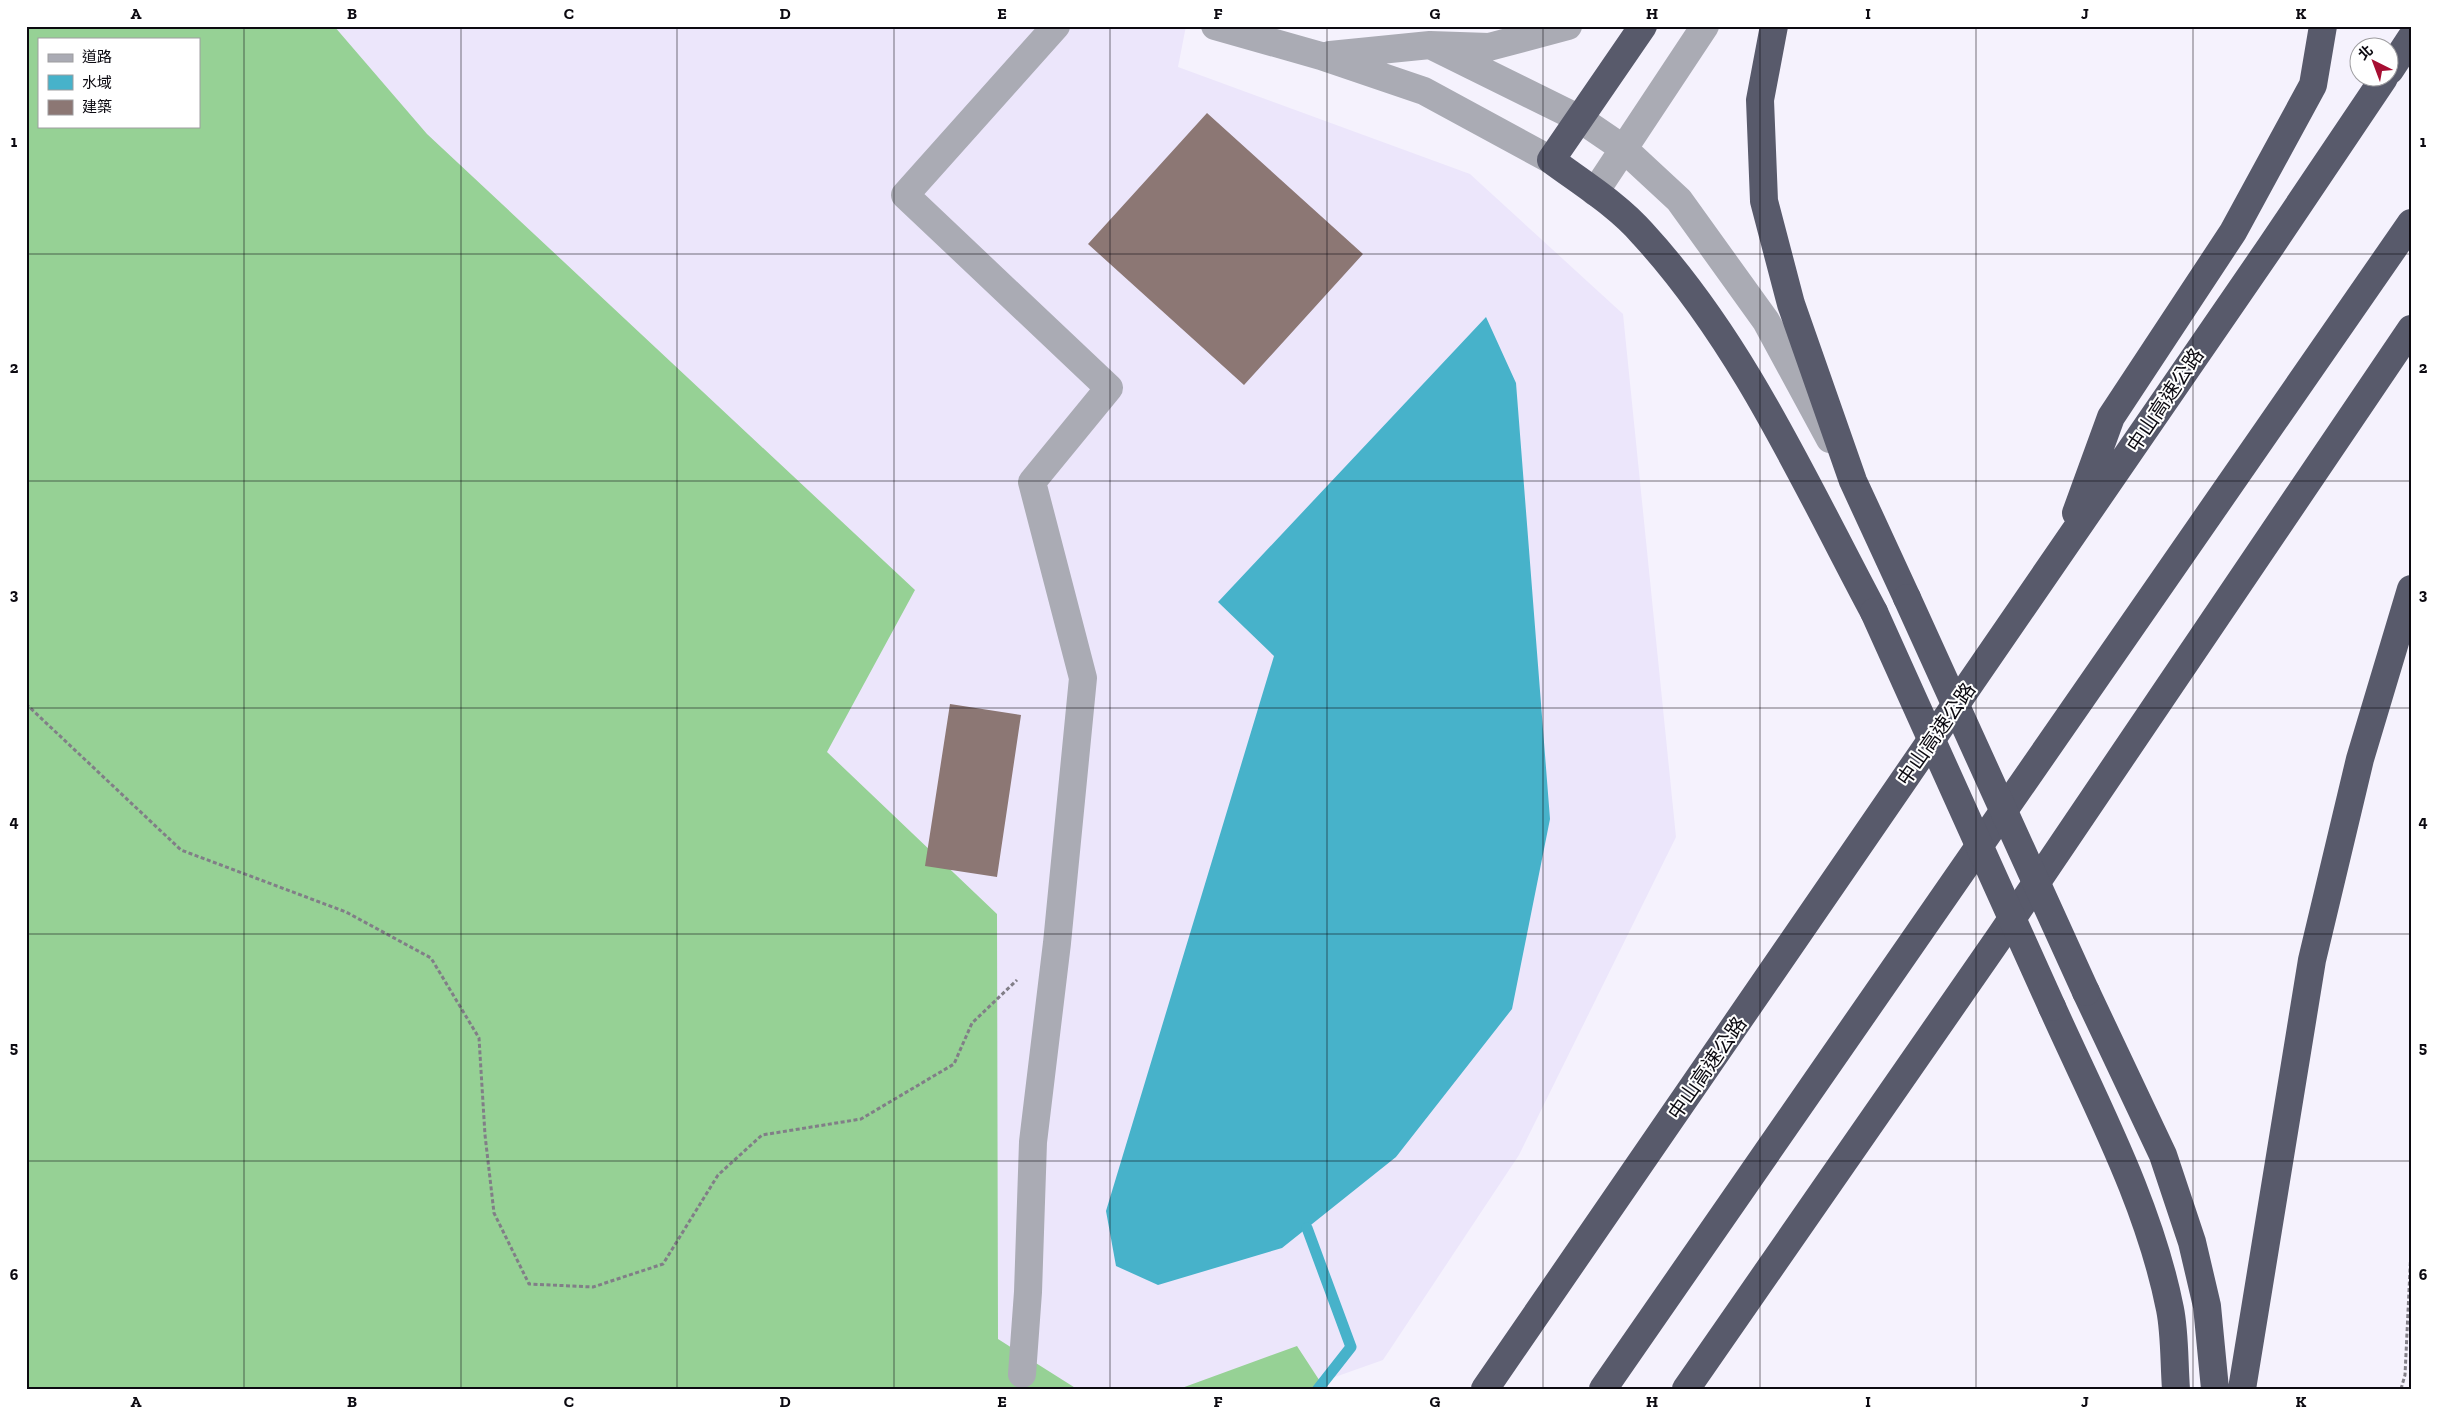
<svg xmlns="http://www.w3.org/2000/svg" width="2437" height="1415" font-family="'Zilla Slab','Noto Sans TC',serif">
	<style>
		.built { fill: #ece6fb; fill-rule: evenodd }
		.forest { fill: #96d195; fill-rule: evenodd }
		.water { fill: #47b2ca }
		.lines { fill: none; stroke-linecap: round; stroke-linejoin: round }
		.stream { stroke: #47b2ca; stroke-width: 11 }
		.building { fill: #8c7774 }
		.path { stroke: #817e87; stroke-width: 3; stroke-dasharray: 4 2.5; stroke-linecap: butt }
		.minor { stroke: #aaabb4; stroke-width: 28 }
		.highway { stroke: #585a6b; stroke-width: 28 }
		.highway-bridge { stroke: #585a6b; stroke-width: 28 }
		.grid { fill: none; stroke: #0c0a11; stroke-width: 1; stroke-opacity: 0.55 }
		.labels { text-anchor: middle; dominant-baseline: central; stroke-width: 4; stroke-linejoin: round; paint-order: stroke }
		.street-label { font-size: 20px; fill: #0c0a11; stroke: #fff }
		.neatline { fill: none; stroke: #0c0a11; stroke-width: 2 }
		.grid-label { font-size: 16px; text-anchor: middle; font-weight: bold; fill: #0c0a11 }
	</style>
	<rect width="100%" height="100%" fill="#f5f2fd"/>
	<path class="built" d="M26 26H1186L1178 67 1470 174 1623 314 1676 837 1519 1155 1383 1360 1301 1389H363L26 533ZM39 39H199V126H39Z"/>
	<path class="forest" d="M26 26H334L427 134 915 590 827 752 997 914 998 1339 1077 1389H26ZM39 39H199V126H39Z
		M1297 1346 1325 1389H1179Z"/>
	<path class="water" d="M1486 317 1516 383 1550 819 1512 1009 1396 1157 1282 1248 1158 1285 1116 1266 1106 1211 1274 656 1218 602Z"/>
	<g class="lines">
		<path class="stream" d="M1307 1228 1351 1347 1318 1389"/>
	</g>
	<path class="building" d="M1207 113 1363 254 1244 385 1088 244Z
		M950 704 1021 715 997 877 925 866Z"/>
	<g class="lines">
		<path class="path" d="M26 704 181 850 346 912 431 958 479 1038 485 1135 494 1213 529 1284 593 1287 663 1264 718 1175 762 1135 861 1119 954 1064 972 1023 1017 980
			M2401 1389 2405 1375 2411 1249"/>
		<path class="minor" d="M1215 26 1321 56 1424 91 1551 160
			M1430 45 1580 119 1624 149 1679 200 1766 321 1830 439
			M1330 55 1430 45 1489 47 1568 26
			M1595 192 1705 26
			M1022 1374 1028 1292 1033 1142 1057 943 1083 678 1032 482 1109 388 905 195 1056 26"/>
		<path class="highway" d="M1643 26 1551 160C1582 183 1618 205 1643 234 1743 343 1805 483 1874 612
			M1774 26 1760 100 1764 201 1791 304 1853 481 1907 598
			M2390 70 2411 38
			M2076 513 2111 417 2233 232 2313 85 2323 26
			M2086 992 2163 1155 2192 1242 2207 1306 2215 1389
			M2052 1007C2096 1105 2149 1203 2170 1309 2175 1334 2174 1363 2176 1389
			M1485 1389 2271 246 2384 78
			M1603 1389 2411 223
			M1686 1389 2001 935 2411 329
			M2242 1389 2312 960 2360 759 2411 589"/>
		<path class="highway-bridge" d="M1907 598 2086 992
			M1874 612 2052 1007"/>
	</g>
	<path class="grid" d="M244 26V1389M461 26V1389M677 26V1389M894 26V1389M1110 26V1389M1327 26V1389M1543 26V1389M1760 26V1389M1976 26V1389M2193 26V1389M26 254H2411M26 481H2411M26 708H2411M26 934H2411M26 1161H2411"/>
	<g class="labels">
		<g class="street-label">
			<text transform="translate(2165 400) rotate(-56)">中山高速公路</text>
			<text transform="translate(1936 734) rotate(-55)">中山高速公路</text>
			<text transform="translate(1707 1068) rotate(-55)">中山高速公路</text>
		</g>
	</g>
	<rect width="2437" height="1415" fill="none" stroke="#ffffff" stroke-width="55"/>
	<rect x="38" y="38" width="162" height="90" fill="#ffffff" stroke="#9e9da0"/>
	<rect x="48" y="54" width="25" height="8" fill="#aaabb4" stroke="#9e9da0"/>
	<text x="82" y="62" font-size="15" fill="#0c0a11">道路</text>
	<rect x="48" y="75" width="25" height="15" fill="#47b2ca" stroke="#9e9da0"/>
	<text x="82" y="88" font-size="15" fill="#0c0a11">水域</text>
	<rect x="48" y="100" width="25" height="15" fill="#8c7774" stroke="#9e9da0"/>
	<text x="82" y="112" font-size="15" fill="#0c0a11">建築</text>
	<g transform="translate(2374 62) rotate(318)"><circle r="24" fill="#ffffff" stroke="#9e9da0"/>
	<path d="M0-4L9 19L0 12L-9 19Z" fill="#a70e32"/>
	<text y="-8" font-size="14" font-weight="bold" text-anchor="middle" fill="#0c0a11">北</text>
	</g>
	<rect x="28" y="28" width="2382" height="1360" class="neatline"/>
	<g class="grid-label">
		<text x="136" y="19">A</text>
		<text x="352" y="19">B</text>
		<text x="569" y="19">C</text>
		<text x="785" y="19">D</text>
		<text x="1002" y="19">E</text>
		<text x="1218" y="19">F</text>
		<text x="1435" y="19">G</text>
		<text x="1652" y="19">H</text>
		<text x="1868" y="19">I</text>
		<text x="2085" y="19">J</text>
		<text x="2301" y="19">K</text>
		<text x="14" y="147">1</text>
		<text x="2423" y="147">1</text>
		<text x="14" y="373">2</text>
		<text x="2423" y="373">2</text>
		<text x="14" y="600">3</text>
		<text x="2423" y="600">3</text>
		<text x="14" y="827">4</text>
		<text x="2423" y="827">4</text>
		<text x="14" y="1053">5</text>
		<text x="2423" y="1053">5</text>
		<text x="14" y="1280">6</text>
		<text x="2423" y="1280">6</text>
		<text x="136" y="1407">A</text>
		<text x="352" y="1407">B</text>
		<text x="569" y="1407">C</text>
		<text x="785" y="1407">D</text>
		<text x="1002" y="1407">E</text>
		<text x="1218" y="1407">F</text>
		<text x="1435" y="1407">G</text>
		<text x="1652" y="1407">H</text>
		<text x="1868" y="1407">I</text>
		<text x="2085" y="1407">J</text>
		<text x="2301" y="1407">K</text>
	</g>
</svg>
